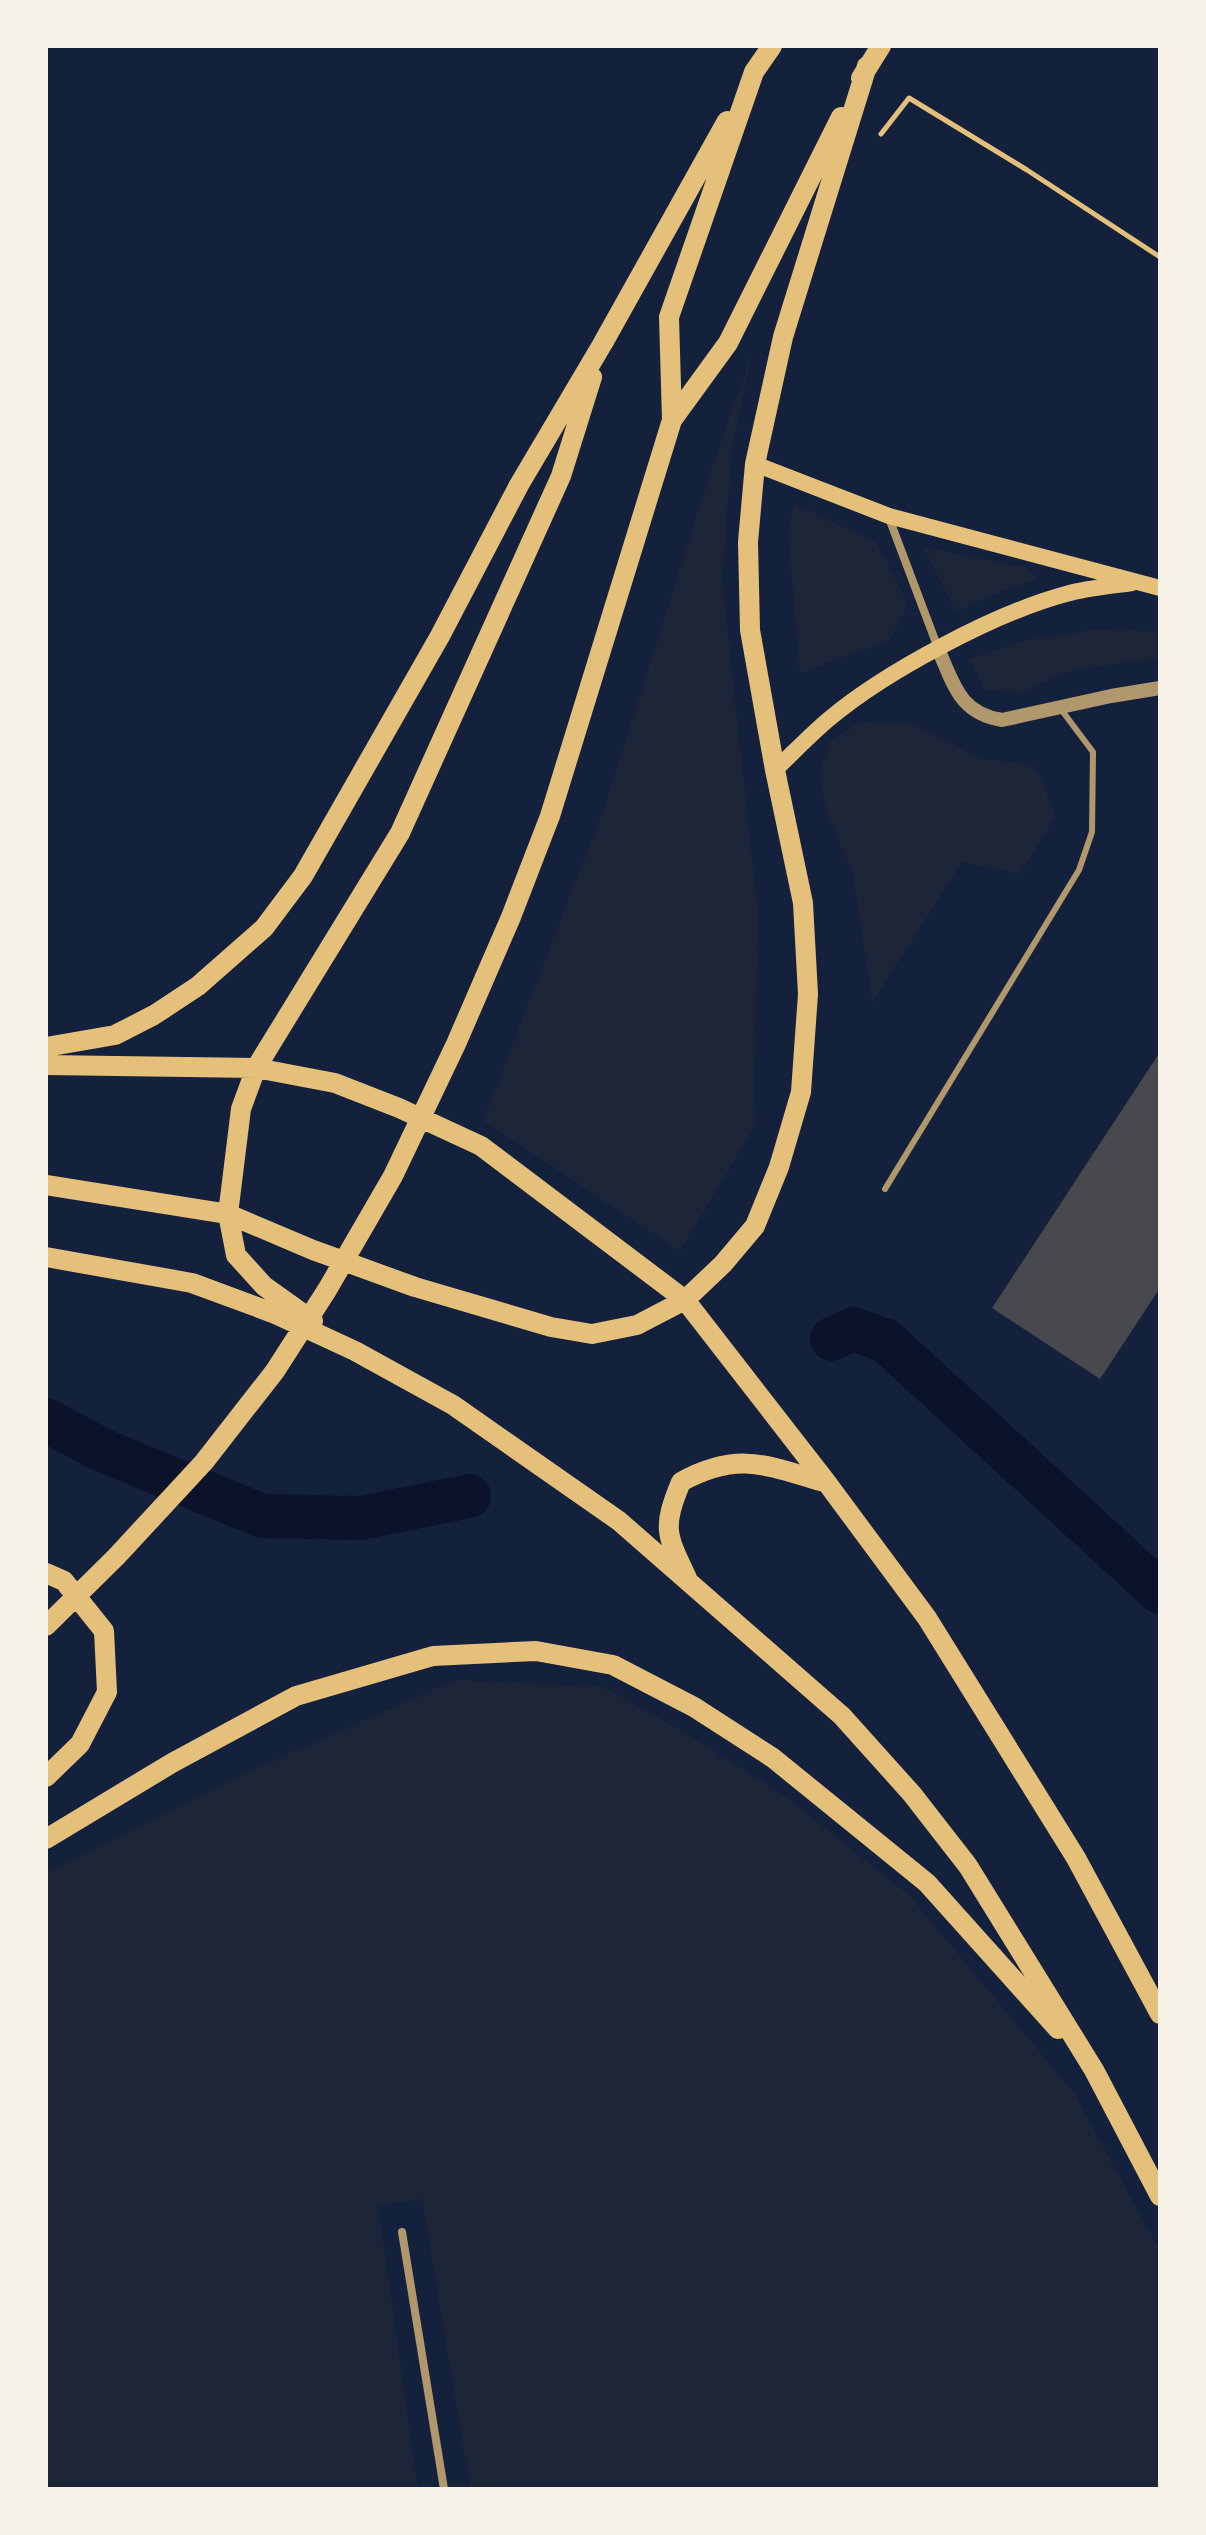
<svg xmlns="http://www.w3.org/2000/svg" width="1206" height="2535" font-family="Inter,sans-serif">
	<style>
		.green { fill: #1d2539 }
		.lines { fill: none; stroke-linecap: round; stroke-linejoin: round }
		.canal { stroke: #0b132b; stroke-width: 44 }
		.building { fill: #48494c }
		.path { stroke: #e5c07b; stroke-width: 5 }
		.service { stroke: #b1986c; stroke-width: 6 }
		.minor { stroke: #b1986c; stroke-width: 8 }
		.tertiary { stroke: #b1986c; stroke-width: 14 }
		.secondary { stroke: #e5c07b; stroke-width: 16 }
		.primary { stroke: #e5c07b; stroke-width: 20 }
	</style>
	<rect width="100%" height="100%" fill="#14213d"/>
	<path class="green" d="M753 351 732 447 722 578 758 914 753 1129 680 1251 483 1121 607 800 712 467Z
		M794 504 876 542 908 603 890 640 800 673 788 534Z
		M923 547 1027 568 1038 579 983 598 956 612Z
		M1100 629 1160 632V658L1069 671 1020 693 984 689 969 659 1023 641Z
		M909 722 951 742 979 759 1030 764 1039 773 1055 817 1020 874 962 862 872 1003 853 874 825 807 820 774 830 741 858 723Z
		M455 1680 604 1687 697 1740 793 1802 910 1896 1074 2093 1160 2251V2489H470L422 2199 378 2206 418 2489H46V1872L232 1779Z"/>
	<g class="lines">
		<path class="canal" d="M832 1339 853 1329 886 1341 1160 1592
			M46 1420 102 1450 262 1516 361 1518 469 1496"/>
	</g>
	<path class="building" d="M1160 1052V1288L1100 1379 992 1308Z"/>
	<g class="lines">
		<path class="path" d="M881 134 909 98 1027 170 1160 257"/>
		<path class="service" d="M885 1189 1079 870 1092 832 1093 752 1060 708"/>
		<path class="minor" d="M889 518 938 648
			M402 2232 444 2489"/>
		<path class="tertiary" d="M938 649C954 684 959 713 1002 720L1111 696 1160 688"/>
		<path class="secondary" d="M755 464 889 516 1160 588
			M775 770C793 753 810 735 829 719 885 672 995 613 1066 594 1087 588 1111 586 1132 583"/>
		<path class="primary" d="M861 78 881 46
			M672 420 728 343 841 117
			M46 1047 115 1035 154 1015 198 986 264 928 303 876 440 636 519 485 603 343 727 121
			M46 1065 256 1068 335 1083 399 1108 481 1146 685 1300 827 1483 927 1618 1076 1858 1160 2014
			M46 1185 228 1214 313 1250 415 1287 551 1327 592 1334 637 1325 685 1300 723 1264 755 1226 779 1167 801 1092 808 994 803 903 775 770 750 630 748 542 755 464 783 337 867 66
			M46 1257 192 1283 273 1313 355 1351 453 1405 619 1521 842 1716 912 1794 968 1866 1094 2070 1160 2196
			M313 1321 264 1286 236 1255 228 1214 241 1109 256 1068 400 833 561 476 592 377
			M46 1573 64 1581 104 1631 107 1692 80 1744 46 1777
			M687 1578C666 1534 662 1528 681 1482 739 1450 768 1466 827 1483
			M46 1626 116 1557 204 1462 275 1371 327 1290 393 1176 456 1044 511 917 550 816 672 420 669 317 754 72 772 46
			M46 1839 172 1763 296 1696 433 1656 536 1651 613 1665 694 1707 773 1758 927 1883 1058 2029"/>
	</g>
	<rect width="1206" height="2535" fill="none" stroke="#f6f1e7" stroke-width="96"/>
</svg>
